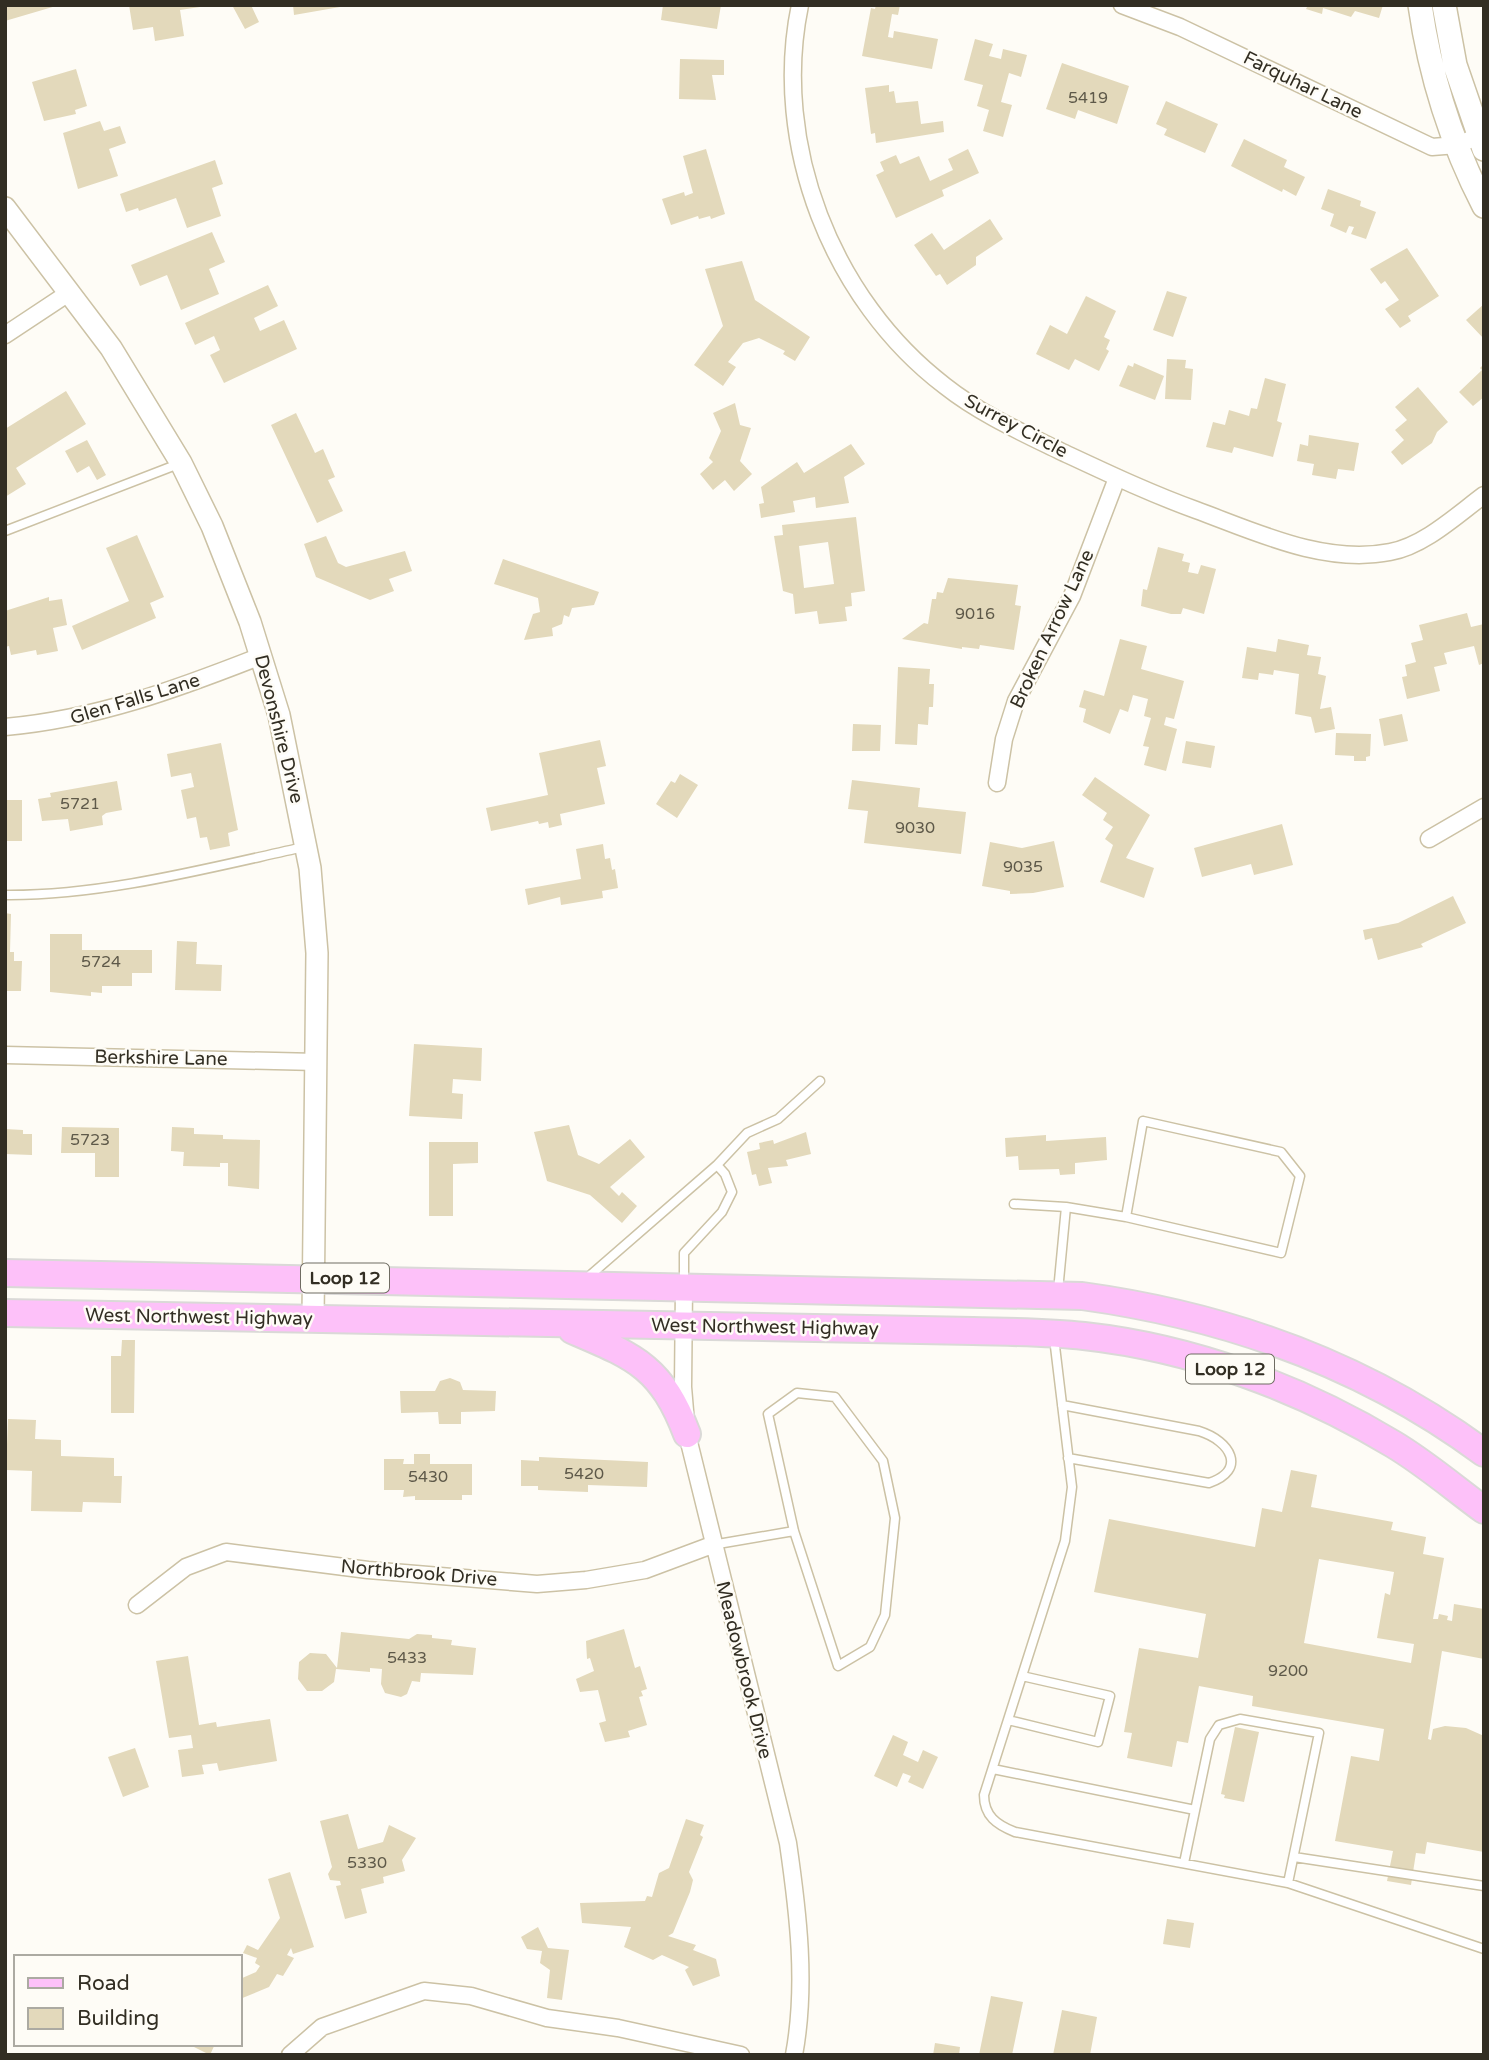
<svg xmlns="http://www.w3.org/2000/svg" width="1489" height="2060" font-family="'Varela Round',sans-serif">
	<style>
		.building { fill: #e3d9bb; fill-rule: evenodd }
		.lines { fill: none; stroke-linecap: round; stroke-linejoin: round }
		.service-casing { stroke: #ccc2a5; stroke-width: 11 }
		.minor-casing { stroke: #ccc2a5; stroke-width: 19 }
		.tertiary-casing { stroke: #ccc2a5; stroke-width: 24 }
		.secondary-casing { stroke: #ccc2a5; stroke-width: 26 }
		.primary-casing { stroke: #dad9d7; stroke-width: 30 }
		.service { stroke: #fff; stroke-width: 8 }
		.minor { stroke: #fff; stroke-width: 16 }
		.tertiary { stroke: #fff; stroke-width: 21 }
		.secondary { stroke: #fff; stroke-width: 23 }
		.primary { stroke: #fdc1f9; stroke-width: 26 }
		.labels { text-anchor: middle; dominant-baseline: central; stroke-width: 5; stroke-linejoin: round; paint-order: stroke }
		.number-label { font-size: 16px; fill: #5e5949 }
		.shield { fill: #fefcf6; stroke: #6f6c62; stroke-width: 2 }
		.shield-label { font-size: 18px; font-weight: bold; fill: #322e23 }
		.street-label { font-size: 19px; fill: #322e23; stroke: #fefcf6 }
	</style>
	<rect width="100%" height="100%" fill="#fefcf6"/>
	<path class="building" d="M5 5H56V6L5 21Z
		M129 5H200V7L180 10 184 36 155 41 153 27 133 30Z
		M232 5H251L259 22 245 29Z
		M293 5H340V7L294 15Z
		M663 5H721L717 29 661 20Z
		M876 5H900L898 15 892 14 888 37 893 38 894 31 938 39 932 69 862 56 871 8 875 9Z
		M1308 5H1383L1379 18 1355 11 1351 17 1323 8 1322 14 1306 9Z
		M975 39 993 44 989 56 1001 59 1003 49 1027 55 1021 77 1009 73 1001 102 1012 105 1003 137 983 131 989 110 977 106 983 85 964 80Z
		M680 59 724 60V75H712L716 100 679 99Z
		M1062 63 1129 86 1117 124 1078 110 1075 119 1046 109Z
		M76 69 87 106 75 110 76 114 44 121 32 82Z
		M889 85V92L894 91 896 103 918 101 921 124 943 121 944 132 876 143 875 133 871 134 865 88Z
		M1166 101 1218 124 1205 153 1164 135 1167 129 1156 124Z
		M100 121 104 131 120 126 126 143 109 149 118 176 78 189 63 133Z
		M1244 139 1287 160 1284 167 1305 177 1296 196 1283 189 1282 192 1231 166Z
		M706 149 725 214 711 219 710 216 699 219 698 216 671 225 662 199 684 192 685 196 693 193 683 156Z
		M968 149 979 173 942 190 944 196 896 218 876 175 884 171 880 162 896 155 900 164 919 156 930 181 953 170 948 159Z
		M215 160 223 184 212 188 221 216 187 228 176 198 139 211 138 208 126 212 120 194Z
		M1328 189 1361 201 1360 206 1376 212 1366 239 1351 234 1354 227 1349 226 1346 233 1330 226 1334 214 1321 209Z
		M990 219 1003 239 976 257V265L947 285 940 274 936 276 914 245 932 233 944 250Z
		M212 232 225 262 209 269 219 294 181 310 167 275 140 286 131 265Z
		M1407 248 1439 296 1408 316 1411 321 1400 328 1385 309 1399 300 1385 281 1381 284 1370 269Z
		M742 261 755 300 810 337 795 361 783 354 785 351 759 338 743 343 728 362 736 367 723 386 694 365 723 326 705 269Z
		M268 285 278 306 254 318 260 331 284 320 297 349 224 383 210 355 220 350 214 336 195 345 185 323Z
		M1167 291 1187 297 1173 337 1153 330Z
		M1086 296 1116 311 1104 337 1110 340 1106 349 1109 351 1099 371 1075 359 1069 370 1036 354 1050 325 1067 334Z
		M1484 304V339L1466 320Z
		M1167 359 1186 360 1185 368 1193 369 1191 400 1165 399Z
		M1134 363 1164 376 1155 400 1119 386 1128 365 1133 367Z
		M1484 364V397L1473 406 1459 392 1482 370 1480 368Z
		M1265 378 1286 384 1277 421 1282 423 1273 457 1234 447 1232 453 1206 447 1213 422 1225 425 1229 410 1249 416 1251 408 1257 409Z
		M1418 387 1448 422 1437 432 1432 443 1402 465 1391 452 1404 440 1395 430 1407 420 1395 407Z
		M66 391 86 424 16 468 26 484 5 497V429Z
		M735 403 740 425 751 428 740 461 752 474 734 491 725 480 713 490 700 474 713 462 709 458 721 431 713 413Z
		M296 413 315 453 323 449 335 477 328 480 343 511 317 523 271 425Z
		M1309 435 1359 443 1354 471 1338 469 1336 479 1312 475 1314 464 1297 461 1300 444 1308 446Z
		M87 440 106 475 97 480 89 466 77 473 65 451Z
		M851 444 865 464 844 477 849 503 816 508 815 497 793 501 795 512 761 518 759 504 764 503 761 487 797 462 804 473Z
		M856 517 865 591 851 593 852 606 845 607 847 621 819 624 817 611 795 614 793 594 783 591 774 536 783 535 782 525ZM828 542 834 584 804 588 799 546Z
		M137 535 164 597 150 603 156 618 82 650 72 626 129 601 106 548Z
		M326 536 338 563 346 567 405 551 412 571 389 579 394 591 370 600 316 577 304 544Z
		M1158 547 1184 554 1182 561 1190 563 1188 572 1198 574 1201 565 1216 569 1204 614 1183 608 1181 614H1171L1141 606 1143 589 1147 590Z
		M503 559 599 592 594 605 572 608 569 617 564 615 562 624 552 628 553 636 524 640 533 614 540 612 538 598 494 584Z
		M948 578 1018 585 1015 605 1021 606 1014 650 980 645 979 649 962 647V649L902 639 924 623 928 624 932 599H936L937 592 943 593Z
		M49 597V601L62 599 67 625 53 628 58 651 37 655 36 650 11 655 9 646 5 647V611Z
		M1467 613 1471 627 1484 624V663L1479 665 1474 646 1444 653 1447 664 1434 667 1440 691 1407 699 1402 677 1407 676 1405 665 1416 662 1411 643 1423 640 1419 625Z
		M1120 639 1147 646 1141 669 1184 681 1174 719 1166 717 1164 725 1177 729 1166 771 1144 765 1149 747 1143 746 1151 718 1144 716 1148 699 1133 695 1128 712 1120 709 1110 734 1083 722 1086 709 1079 707 1084 690 1104 696Z
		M1278 639 1309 645 1307 655 1321 657 1318 674 1326 676 1320 709 1331 707 1335 729 1315 733 1311 717 1295 714 1299 674 1274 670 1273 675 1259 673 1258 680 1242 678 1247 647 1276 652Z
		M898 667 930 669 929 684H934L933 707H929L928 725 918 724 917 745 895 744Z
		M1402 714 1408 741 1384 746 1379 719Z
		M853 724 881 725 880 751H852Z
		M1336 733 1371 734 1370 756 1366 757V761H1354V756L1335 755Z
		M600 740 606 766 597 768 605 804 560 814 562 825 549 828 548 822 539 824 538 821 491 831 486 808 548 795 539 753Z
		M1186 741 1215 746 1211 768 1182 763Z
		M221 743 238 830 228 833 230 846 210 850 207 837 200 838 196 817 187 819 181 790 194 787 191 773 171 777 167 754Z
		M680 774 698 785 677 818 656 804 671 781 675 783Z
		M1095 777 1150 815 1126 858 1154 868 1144 898 1100 882 1113 845 1105 839 1113 827 1103 820 1107 813 1082 795Z
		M852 780 920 788 918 807 966 812 961 854 864 843 868 811 848 809Z
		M117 781 122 810 106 813 102 816 103 825 70 831 68 819 42 821 38 799 51 797 50 793Z
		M5 800H22V841H5Z
		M1282 824 1293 865 1254 875 1251 864 1202 877 1194 848Z
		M1054 841 1064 887 1033 893 1010 894V891L982 886 990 842 1022 848Z
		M603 844 605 859 610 858 612 870 615 869 618 888 602 891 603 898 561 905 560 897 528 905 525 889 581 879 576 849Z
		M1453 896 1466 923 1421 944 1423 947 1378 960 1372 938 1365 940 1363 930 1398 923Z
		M5 913 11 914 10 952H14V961H22L21 991H5Z
		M50 934H82V950H152V973H132V986H102V993L91 992V996L50 992Z
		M177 941 197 942 196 964 222 965 221 991 175 990Z
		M414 1044 482 1048 481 1081 453 1079 452 1093 463 1094 462 1119 409 1116Z
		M569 1125 578 1155 599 1164 630 1139 645 1157 610 1187 619 1196 622 1192 637 1206 622 1223 590 1195 547 1181 534 1132Z
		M62 1127 119 1128V1177H95V1153H61Z
		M172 1127 194 1128V1134L223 1135V1139L260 1140 259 1189 228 1186V1163H220V1167L183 1166 184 1152 171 1151Z
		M5 1129 23 1130V1134H32V1155L5 1154Z
		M806 1132 811 1154 786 1160 788 1166 768 1168 772 1183 759 1186 756 1174 752 1175 747 1152 760 1149 759 1143 773 1140 774 1144Z
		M1046 1135V1141L1106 1137 1107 1160 1075 1163V1174L1060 1175 1059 1169 1019 1170 1018 1156 1006 1157 1005 1138Z
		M429 1142H478V1163L453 1164V1216H429Z
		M122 1340H135L134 1413H111V1356H121Z
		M450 1378 460 1382 463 1390 496 1391 495 1411 461 1412V1424H439L438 1412 401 1413 400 1391H435L440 1381Z
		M8 1419 36 1420 35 1439 61 1440V1456L114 1458V1476H122L121 1503 83 1502 82 1512 31 1511 32 1471 6 1470Z
		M414 1454H430V1464H472V1495H462V1500H415V1496L403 1497 404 1490H384V1459H404L403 1464H414Z
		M539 1457 648 1462 647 1487 588 1485V1492L538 1490V1486H521V1460L539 1461Z
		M1291 1470 1317 1475 1311 1507 1393 1522 1391 1530 1426 1537 1423 1554 1444 1558 1433 1619H1438L1439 1614 1448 1616 1447 1620 1452 1621 1454 1604 1484 1609V1659L1442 1651 1428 1739 1431 1740 1433 1729 1445 1726 1466 1728 1484 1736V1852L1427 1842 1425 1854 1416 1853 1411 1885 1387 1881 1393 1851 1335 1841 1351 1756 1379 1761 1384 1729 1252 1706 1253 1696 1199 1686 1188 1743 1177 1741 1172 1767 1127 1758 1132 1733 1124 1732 1139 1648 1198 1658 1206 1614 1094 1592 1109 1519 1255 1547 1262 1508 1282 1512ZM1319 1559 1394 1572 1390 1595 1385 1593 1377 1638 1414 1644 1411 1663 1304 1643Z
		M624 1629 635 1668 640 1666 647 1689 641 1691 643 1696 639 1697 647 1725 628 1731 630 1737 605 1742 599 1723 606 1721 598 1690 580 1692 576 1679 594 1671 590 1658 587 1659 586 1641Z
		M341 1632 409 1639 417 1634 432 1635V1638L452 1640 451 1645 476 1648 473 1675 421 1673 420 1682 412 1681 407 1694 401 1697 385 1693 381 1684 382 1669 370 1668V1672L336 1669 334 1682 322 1691H307L298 1679 299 1662 310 1653 326 1654 337 1668Z
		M188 1656 199 1725 216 1722 217 1727 270 1719 277 1761 219 1771 217 1763 202 1765 204 1774 182 1777 178 1750 193 1748 191 1735 169 1738 156 1661Z
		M1235 1727 1259 1732 1244 1802 1224 1798 1225 1795 1221 1794Z
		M893 1735 908 1742 903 1755 918 1762 923 1750 938 1757 923 1789 908 1782 911 1776 903 1773 897 1787 874 1776Z
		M135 1748 149 1787 123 1797 108 1757Z
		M348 1814 358 1849 383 1842 389 1825 416 1838 402 1860 405 1871 383 1877 384 1883 361 1889 367 1913 345 1919 336 1886 341 1885 340 1881 330 1880 328 1874 332 1867 320 1821Z
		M686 1819 704 1825 700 1835 703 1837 689 1872 693 1880 690 1892 673 1933 668 1936 696 1945 693 1950 716 1959 720 1976 693 1986 685 1970 689 1967 662 1955 653 1960 624 1947 631 1927 582 1923 580 1903 645 1901 647 1896 652 1897 659 1873 669 1868Z
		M290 1872 314 1947 293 1954 291 1948 287 1955 294 1958 283 1976 277 1974 269 1987 240 1999V1979L256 1972 260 1966 255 1963 257 1958 243 1953 247 1945 258 1950 280 1918 268 1879Z
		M1167 1919 1194 1923 1190 1948 1163 1944Z
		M538 1927 548 1948 569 1950 562 2000 547 1998 550 1970 540 1963 542 1951 527 1949 521 1937Z
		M991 1996 1023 2002 1012 2055H979Z
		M1062 2010 1097 2017 1090 2055H1053Z
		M935 2043 960 2047 959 2055H933Z
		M188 2044H215L210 2055Z"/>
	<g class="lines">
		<g class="service-casing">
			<path id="service" d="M5 531 181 463
				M5 895C103 896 208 868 304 847
				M717 1165 747 1133 778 1119 820 1081
				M1014 1204 1066 1207
				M587 1278 717 1165 725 1174 732 1192 722 1212 684 1253V1283
				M1058 1291 1066 1207 1126 1217 1143 1121 1281 1152 1300 1176 1281 1253 1126 1217
				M1054 1338 1072 1487 1065 1541 984 1795C984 1816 997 1825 1015 1832L1288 1883 1484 1949
				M797 1393 835 1397 883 1461 895 1518 885 1615 870 1647 838 1666 794 1531 768 1414Z
				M1062 1405 1199 1431C1231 1441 1247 1470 1209 1483L1068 1458
				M712 1545 794 1531
				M1008 1720 1098 1742 1110 1696 1022 1676
				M993 1769 1195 1810
				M1294 1857 1484 1886
				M1184 1863 1210 1739 1219 1725 1240 1719 1319 1733 1288 1883"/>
		</g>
		<g class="minor-casing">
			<path id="minor" d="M800 5C771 144 832 300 945 386 979 413 1021 432 1060 451 1105 472 1149 493 1196 510 1256 532 1324 565 1390 552 1424 546 1457 515 1484 495
				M1122 5 1180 27 1432 147 1457 145 1484 134
				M5 335 70 292
				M5 727C96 719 177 689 261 656
				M997 783 1004 739 1016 701 1072 596 1117 478
				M1429 839 1484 807
				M5 1055 317 1062
				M684 1286 683 1387 687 1434 788 1843C798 1912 807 1985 794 2055
				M137 1605 186 1567 226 1552 368 1570 537 1584 586 1580 645 1570 712 1545
				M290 2055 322 2027 424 1991 471 1996 547 2018 618 2028 741 2055"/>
		</g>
		<g class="tertiary-casing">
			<path id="tertiary" d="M5 208 111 348 181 463 212 526 250 622 279 715 310 868 317 953 313 1319"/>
		</g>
		<g class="secondary-casing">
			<path id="secondary" d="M1420 5C1430 75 1452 144 1484 206
				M1444 5 1455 65 1484 149"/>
		</g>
		<g class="primary-casing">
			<path id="primary" d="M5 1273 1082 1296C1227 1316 1365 1365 1484 1453
				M5 1313 973 1331C1010 1332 1047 1332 1084 1336 1193 1348 1300 1388 1393 1444 1425 1463 1454 1488 1484 1510
				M572 1330C635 1357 661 1366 687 1434"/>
		</g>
		<use href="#service" class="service"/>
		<use href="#minor" class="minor"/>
		<use href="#tertiary" class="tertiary"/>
		<use href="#secondary" class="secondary"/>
		<use href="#primary" class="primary"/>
	</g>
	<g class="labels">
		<g class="number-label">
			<text x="1088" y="98">5419</text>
			<text x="975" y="614">9016</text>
			<text x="80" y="804">5721</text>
			<text x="915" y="828">9030</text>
			<text x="1023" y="867">9035</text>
			<text x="101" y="962">5724</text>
			<text x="90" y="1140">5723</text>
			<text x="584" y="1474">5420</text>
			<text x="428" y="1477">5430</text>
			<text x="407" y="1658">5433</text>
			<text x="1288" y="1671">9200</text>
			<text x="367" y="1863">5330</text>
		</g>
		<g class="shield">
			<rect x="301" y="1263.5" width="88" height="29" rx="5"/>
			<rect x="1186" y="1354.5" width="88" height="29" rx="5"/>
		</g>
		<g class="shield-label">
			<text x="345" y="1278">Loop 12</text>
			<text x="1230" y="1369">Loop 12</text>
		</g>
		<g class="street-label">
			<text transform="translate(1303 85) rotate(26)">Farquhar Lane</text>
			<text transform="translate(1016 426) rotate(28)">Surrey Circle</text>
			<text transform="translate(1052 629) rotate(-65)">Broken Arrow Lane</text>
			<text transform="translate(135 699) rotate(-17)">Glen Falls Lane</text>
			<text transform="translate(279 729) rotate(76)">Devonshire Drive</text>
			<text transform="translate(161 1058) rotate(1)">Berkshire Lane</text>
			<text transform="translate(199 1317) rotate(1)">West Northwest Highway</text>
			<text transform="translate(765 1327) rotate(1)">West Northwest Highway</text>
			<text transform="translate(419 1573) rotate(5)">Northbrook Drive</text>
			<text transform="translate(744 1670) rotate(76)">Meadowbrook Drive</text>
		</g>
	</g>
	<rect width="1489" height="2060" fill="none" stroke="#322e23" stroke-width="14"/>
	<rect x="14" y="1955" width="228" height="91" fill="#fefcf6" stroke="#acaaa2" stroke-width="2"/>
	<rect x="28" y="1978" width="35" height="10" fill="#fdc1f9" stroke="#acaaa2" stroke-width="2"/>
	<text x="77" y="1990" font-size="21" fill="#322e23">Road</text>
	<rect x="28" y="2008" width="35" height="21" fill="#e3d9bb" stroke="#acaaa2" stroke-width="2"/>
	<text x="77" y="2025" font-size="21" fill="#322e23">Building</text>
</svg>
